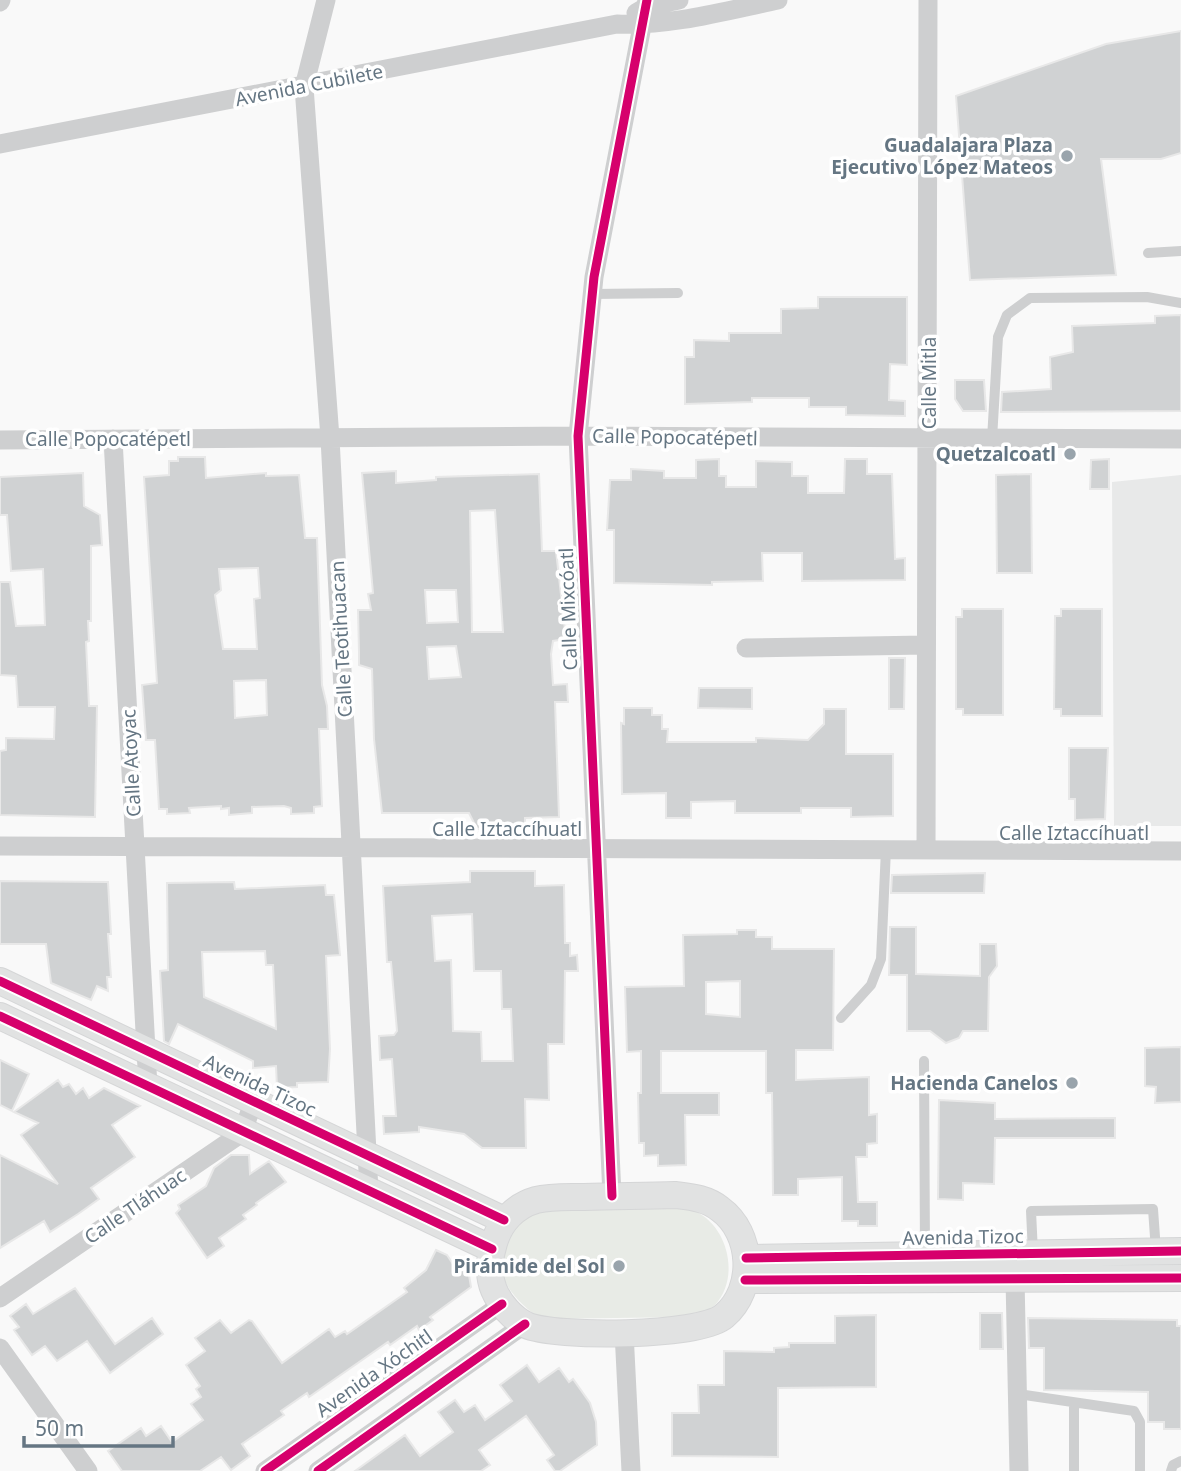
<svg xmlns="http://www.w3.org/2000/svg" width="1181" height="1471" font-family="'Noto Sans',sans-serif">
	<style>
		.built { fill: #e8e9e9 }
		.green { fill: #e8ebe6 }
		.building { fill: #d0d2d3; stroke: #e8e8e8; stroke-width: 2; fill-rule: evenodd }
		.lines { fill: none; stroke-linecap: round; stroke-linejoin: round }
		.secondary-casing { stroke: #d5d6d7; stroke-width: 28 }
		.lane { stroke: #cecfd0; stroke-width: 10 }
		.street { stroke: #cecfd0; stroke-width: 19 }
		.secondary { stroke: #e1e2e2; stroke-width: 26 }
		.cycleway-casing { stroke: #fff; stroke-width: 13 }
		.cycleway { stroke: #d6006c; stroke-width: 9 }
		.poi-dot { fill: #99a4ac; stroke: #fff; stroke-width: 2.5 }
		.labels { text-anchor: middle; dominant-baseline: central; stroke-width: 7; stroke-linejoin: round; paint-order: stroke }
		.street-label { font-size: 19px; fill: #657683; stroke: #fff }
		.poi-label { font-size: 19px; font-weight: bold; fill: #657683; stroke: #fff; text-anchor: end }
	</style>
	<rect width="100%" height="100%" fill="#f9f9f9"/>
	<path class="built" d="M1181 475V826H1114L1112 482Z"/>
	<path class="green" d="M673 1208C680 1209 689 1209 695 1211 729 1227 740 1278 715 1305 709 1311 698 1314 690 1317L540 1319C523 1306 501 1287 501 1264 501 1253 509 1237 513 1226L538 1211Z"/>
	<path class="building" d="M1181 31V153L1161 159H1101L1116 275 970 280 956 96 1106 44Z
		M818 297H907V365L890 364 889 400 905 401V416L846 415V407H809V398H752V402L685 404V357H694V340L729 341V333H781V309L818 308Z
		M1181 315V411L1001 412 1002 392 1051 389 1050 357 1073 352 1072 326 1155 323V316Z
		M955 380H984L986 411H963L955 399Z
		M178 457H205L206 478 266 473V476L299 475 305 538H317L322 685 327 706 328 729H319L322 806 314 807V813L291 814V808L284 806 252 807V813L229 815V808L221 809V806L189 808 190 813 167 814V809H159L155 740H146L142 685 157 683 144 477 169 475V461H178ZM258 568 260 598 254 599 257 649H223L215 595 221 590 219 569ZM266 680 267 715 235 718 234 681Z
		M719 459V476H726V487H756V461L792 462V476H808V493H844L845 459H867V474H892L895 559 905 558V580L802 581V553H762L763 581 712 582V585L614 583V530H607L610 480H631V469L664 471V478H696V460Z
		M1109 459V489H1090L1091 460Z
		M396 471V483L436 480V477L539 474 542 551H556L566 639 553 641 551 654 553 685 567 684 568 702H555L559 817 525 818V829H477L469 813H382L374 739 372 669 359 665V652L358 610H371L368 594 373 593 362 473ZM495 510 503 632H472L470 511ZM425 590H456L458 622 427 623ZM456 646 461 677 429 679 427 647Z
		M83 473 84 506 100 515 102 545 91 546V621H88L89 641 86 642 89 706H97L95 817 0 815V751L6 750V738L54 739 55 707H18L16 676 0 675V582H10L16 626 45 625 43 569 11 571 7 515H0V477Z
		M1031 474 1032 573H997L996 475Z
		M962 609H1003V715H963V709H956V617H962Z
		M1061 609H1102V716H1061V709H1054L1055 616H1061Z
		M889 658H905L904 709H889Z
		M699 688H752V709L698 708Z
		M624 708H652V715H662V729H668L667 742H756V738L808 740 824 724V709H846V754H893V816L851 817V808H801V813H735V801L691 802V818H666V793L622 794 621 723 624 724Z
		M1069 748H1108L1105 819 1075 820V799H1069Z
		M470 871H535V886L564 885 565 943H570V956L577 955 578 971H565L564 1044H548L549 1100 525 1099 526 1148H482L464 1134 419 1127V1132L384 1134 383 1116H396L392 1059 380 1060 379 1036 394 1035 397 1031 391 962H387L383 886 470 882ZM472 914 474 971H501L502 1009H511L513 1061H482L481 1032 453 1031 451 960 435 961 432 916Z
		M985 873 984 893H891L892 875Z
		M0 881 108 882 111 934H108L111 977H107L108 991 97 986 91 1000 51 983 46 944H0Z
		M234 882 235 889 325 885 326 895H334L340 955 326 956 330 1049 328 1082 297 1083V1087L277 1088 276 1066 253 1068V1061L178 1024 169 1044 164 1041 160 971 168 970 167 883ZM265 951 266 965H273L276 1029 204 997 202 952Z
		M890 927H916V974L980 976V944H996L997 966 989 977 988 1031H963L959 1038 946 1043 930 1031H907V975H889Z
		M737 930H756V937H772V949H834L833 1050H796V1080L869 1077V1115L877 1114V1143L867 1144V1157H856L858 1202H877V1226H858V1221H842V1177L798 1179V1195H773L772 1093H766V1051H661V1093H719V1115H685L686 1165 658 1166V1155L644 1156V1143H639L638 1093H641V1051L627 1052 625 987 684 986 683 935 737 934ZM740 981V1017L706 1014V982Z
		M1181 1047V1102L1155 1103 1156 1087 1145 1086V1048Z
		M0 1060 29 1074 12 1111 0 1105Z
		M58 1080 63 1087 69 1084 76 1094 83 1088 89 1098 104 1088 140 1106 112 1125 135 1157 91 1188 99 1199 78 1214 50 1232 44 1221 0 1248V1155L58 1184 21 1135 38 1123 14 1112Z
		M939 1100 995 1103V1119L1115 1118V1138H995L994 1184 963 1183V1200L938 1199Z
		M231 1155H249L250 1174 269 1161 286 1182 256 1203 257 1205 243 1215 246 1219 219 1238 224 1246 207 1258 176 1213 180 1209 178 1205 206 1186 214 1168Z
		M436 1250 447 1255 453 1264H462L468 1269 471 1287 430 1317 433 1320 419 1330 417 1326 390 1345 388 1342 309 1397 307 1393 281 1411 284 1415 242 1444 250 1456 231 1470 221 1457 200 1471H122L108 1451 141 1428 146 1436 161 1426 172 1442 203 1420 191 1404 201 1397 196 1389 200 1386 186 1365 205 1351 195 1338 220 1320 231 1333 249 1320 252 1321 282 1363 329 1329 335 1337 345 1331 347 1334 407 1292 404 1288 426 1270Z
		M75 1288 115 1344 152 1318 163 1334 110 1373 87 1341 57 1361 45 1346 32 1355 14 1330 19 1327 10 1316 26 1304 33 1314Z
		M980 1313H1002L1003 1349H980Z
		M876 1315V1387L778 1388V1457L672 1456V1413H699L698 1385H724V1351L774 1352V1348L789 1347V1343H835V1316Z
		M1028 1318 1177 1320V1326H1181V1429H1164V1422H1148V1392L1044 1390V1348H1029Z
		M527 1365 539 1382 559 1368 569 1382 573 1379 590 1403 596 1422 597 1445 560 1471H555L547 1460 554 1455 526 1416 479 1450 490 1465 481 1471H355L405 1435 420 1456 453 1432 438 1412 455 1400 464 1412 475 1405 485 1420 512 1401 500 1385Z"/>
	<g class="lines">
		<g class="secondary-casing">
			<path id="secondary" d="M0 981 504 1220
				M0 1016 492 1249
				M675 1195C691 1197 706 1198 720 1209 753 1233 756 1289 724 1316 699 1337 555 1338 526 1325 512 1318 500 1304 494 1290 488 1276 489 1258 494 1243 500 1222 515 1206 536 1200 551 1196 569 1197 584 1197 614 1196 645 1196 675 1195Z
				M746 1258 1181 1251
				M745 1280 1181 1278"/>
		</g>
		<path class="lane" d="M1148 253 1181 251
			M592 294 678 293
			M992 439 998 337 1007 315 1030 298 1147 297 1181 303
			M841 1018 871 985 881 959 886 849
			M924 1061 925 1255
			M1033 1253 1031 1211 1153 1209 1156 1251
			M1018 1394 1134 1411 1140 1422V1471
			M1074 1403V1471
			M1171 1471 1173 1465 1181 1461"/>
		<path class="street" d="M326 0 304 87 330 438 369 1191
			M0 2 1 0
			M636 13 646 7 679 0
			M0 144 617 24C672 26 725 11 778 0
			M113 439 148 1087
			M0 440 578 436 1181 439
			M746 648 925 645
			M0 846 1181 851
			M926 849 928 0
			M612 1196 578 436 594 277 647 0
			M1015 1278 1019 1471
			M0 1298 242 1133 254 1101
			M624 1332 631 1471
			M0 1348 88 1471
			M265 1471 502 1304
			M318 1471 525 1324"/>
		<use href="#secondary" class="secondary"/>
		<g class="cycleway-casing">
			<path id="cycleway" d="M0 981 504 1220
				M0 1016 492 1249
				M612 1196 578 436 594 277 647 0
				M746 1258 1181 1251
				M745 1280 1181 1278
				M265 1471 502 1304
				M318 1471 525 1324"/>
		</g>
		<use href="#cycleway" class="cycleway"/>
	</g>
	<g class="poi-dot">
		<circle cx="1067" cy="156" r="7"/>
		<circle cx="1070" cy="454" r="7"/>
		<circle cx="1072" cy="1083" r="7"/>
		<circle cx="619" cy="1266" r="7"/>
	</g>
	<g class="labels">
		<g class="street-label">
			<text transform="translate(309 85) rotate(-11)">Avenida Cubilete</text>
			<text transform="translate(929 383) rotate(-90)">Calle Mitla</text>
			<text transform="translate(675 437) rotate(1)">Calle Popocatépetl</text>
			<text x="108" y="439">Calle Popocatépetl</text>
			<text transform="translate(568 609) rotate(-92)">Calle Mixcóatl</text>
			<text transform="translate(341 639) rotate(-93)">Calle Teotihuacan</text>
			<text transform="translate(131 763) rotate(-93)">Calle Atoyac</text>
			<text x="507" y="829">Calle Iztaccíhuatl</text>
			<text x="1074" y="833">Calle Iztaccíhuatl</text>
			<text transform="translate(260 1085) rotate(25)">Avenida Tizoc</text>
			<text transform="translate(135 1206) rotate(-34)">Calle Tláhuac</text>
			<text transform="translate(963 1237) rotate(-1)">Avenida Tizoc</text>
			<text transform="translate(374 1373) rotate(-35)">Avenida Xóchitl</text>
		</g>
		<g class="poi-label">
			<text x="1053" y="145">Guadalajara Plaza<tspan x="1053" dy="22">Ejecutivo López Mateos</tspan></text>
			<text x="1056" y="454">Quetzalcoatl</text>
			<text x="1058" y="1083">Hacienda Canelos</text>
			<text x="605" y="1266">Pirámide del Sol</text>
		</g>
	</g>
	<path d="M24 1436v10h149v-10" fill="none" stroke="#657683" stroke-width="3.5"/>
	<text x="35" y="1436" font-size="21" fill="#657683" stroke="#ffffff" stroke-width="5" paint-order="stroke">50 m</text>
</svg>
